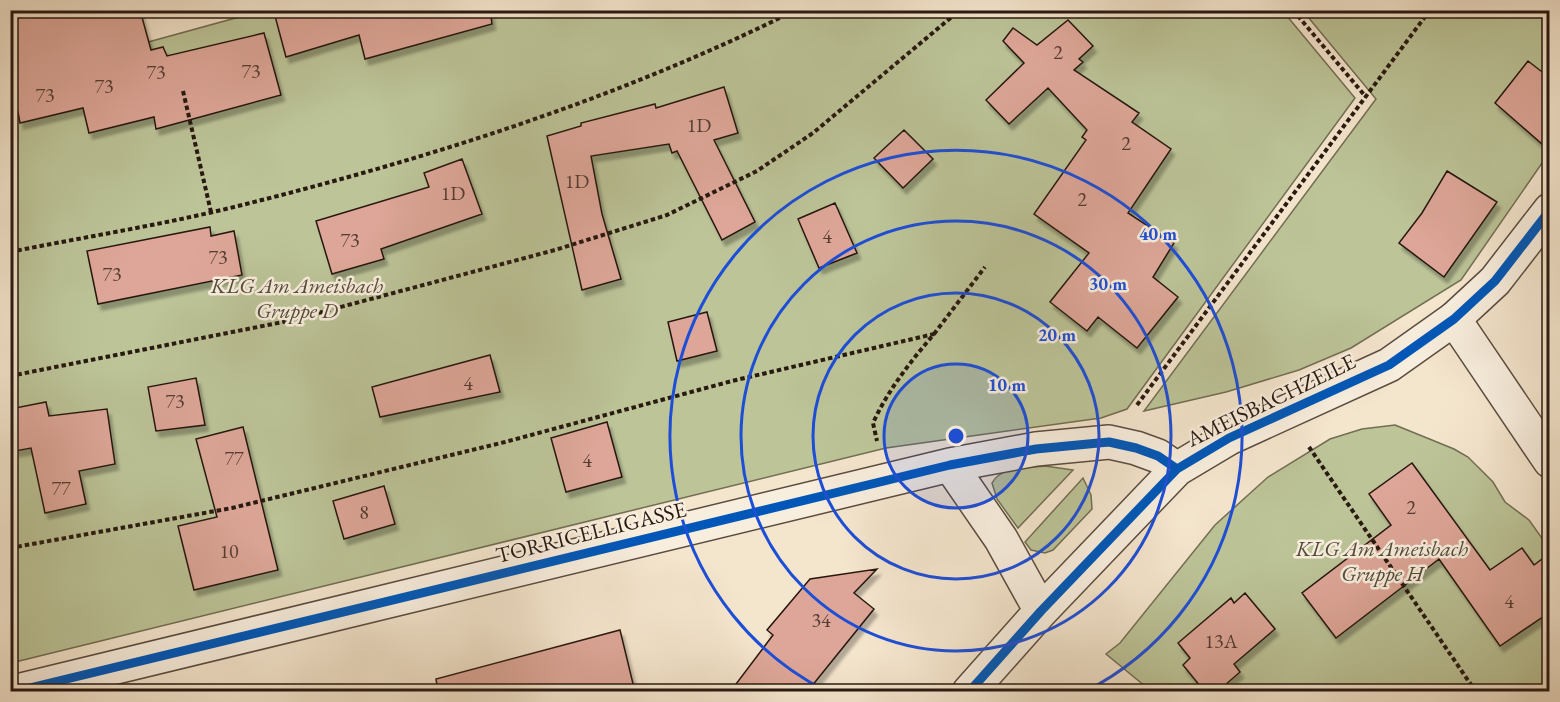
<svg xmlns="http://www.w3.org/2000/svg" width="1560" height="702" font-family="'EB Garamond',serif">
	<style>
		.green { fill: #bcc498; stroke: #726e54; stroke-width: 1.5 }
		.building { fill: #dda698; stroke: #281911; stroke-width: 1.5; filter: url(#shadow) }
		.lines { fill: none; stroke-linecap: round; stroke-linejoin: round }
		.minor-casing { stroke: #5b4c40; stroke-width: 36 }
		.tertiary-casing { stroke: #5b4c40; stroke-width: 36 }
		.path { stroke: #281911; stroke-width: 4; stroke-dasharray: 4.5 3; stroke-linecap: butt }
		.minor { stroke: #f8eede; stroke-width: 33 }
		.tertiary { stroke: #f8eede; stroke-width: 33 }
		.cycleway-casing { stroke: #f8eede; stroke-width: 13 }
		.cycleway { stroke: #0057b8; stroke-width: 9 }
		.ring { fill: none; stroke: #1d4ed8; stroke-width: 3 }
		.labels { text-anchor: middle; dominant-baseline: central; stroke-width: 5; stroke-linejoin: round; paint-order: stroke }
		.number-label { font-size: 20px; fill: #553c33 }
		.park-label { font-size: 22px; font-style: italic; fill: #544c3a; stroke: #f8eede }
		.street-label { font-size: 22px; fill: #281911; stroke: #f8eede }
		.centre { fill: #1d4ed8; stroke: #f8eede; stroke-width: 3 }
		.ring-label { font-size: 18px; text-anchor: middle; font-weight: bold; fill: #1d4ed8; stroke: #f8eede; stroke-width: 5; stroke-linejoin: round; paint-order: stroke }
	</style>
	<defs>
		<filter id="shadow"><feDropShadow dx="3.5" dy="6" stdDeviation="1.5" flood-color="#0004"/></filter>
	</defs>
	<rect width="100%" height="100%" fill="#f4e5cd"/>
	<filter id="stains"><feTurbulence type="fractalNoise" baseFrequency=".00333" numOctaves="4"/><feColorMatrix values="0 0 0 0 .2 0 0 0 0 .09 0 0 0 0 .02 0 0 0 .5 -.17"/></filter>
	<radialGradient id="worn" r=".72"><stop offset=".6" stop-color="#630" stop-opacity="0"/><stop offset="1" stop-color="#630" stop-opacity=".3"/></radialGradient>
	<path class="green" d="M1282 10 1355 98 1127 409 1101 418 886 448 11 663 10 80 261 11Z
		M1303 11H1549V153L1461 280 1351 348 1299 370 1226 392 1144 411 1376 99Z
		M1395 425 1454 449 1468 457 1493 482 1505 502 1529 520 1549 548V691H1151L1106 654 1120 643 1215 525 1268 477 1330 439 1362 429Z
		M1045 466 1073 470 1018 528 997 499 992 483C1001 466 1027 468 1045 466Z
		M1083 478 1091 495 1092 509 1053 550 1045 553 1031 550 1025 542Z"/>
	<path class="building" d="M10 10H140L151 50 163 47 167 56 264 33 281 95 156 129 154 117 89 133 83 108 20 123 18 112 10 114Z
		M295 10H490L492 24 365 59 359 35 286 57 275 16Z
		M1068 20 1093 46 1079 59 1083 62 1074 70 1139 113 1132 122 1171 149 1128 213 1174 243 1153 277 1178 297 1137 348 1098 317 1087 331 1050 302 1089 253 1034 214 1086 140 1082 137 1087 130 1048 88 1009 124 986 100 1024 63 1003 41 1013 28 1037 45Z
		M1528 61 1550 78V151L1495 103Z
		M724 87 738 133 714 140 755 222 722 240 677 151 672 153 669 144 591 156 602 214 621 279 582 290 547 136 581 126V123L655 104 656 108Z
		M904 130 933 159 903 188 874 158Z
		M462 159 482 214 381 249 384 259 332 274 316 221 429 187 424 173Z
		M1447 171 1497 202 1444 277 1399 243 1422 213Z
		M835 203 857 253 819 268 798 219Z
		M210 227 211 236 234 231 242 275 98 304 87 251Z
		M707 312 717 351 677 361 668 322Z
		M490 355 500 392 380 417 372 387Z
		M196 378 205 425 156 431 148 387Z
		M46 402 49 416 107 409 115 464 79 471 86 504 45 513 31 448 15 451 10 431V409Z
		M607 422 622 477 566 492 551 438Z
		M243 427 278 570 194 590 178 526 217 517 196 439Z
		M1412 463 1490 570 1522 548 1534 565 1550 553V612L1500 646 1439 559 1336 638 1302 593 1391 525 1369 494Z
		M384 486 395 524 344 539 333 501Z
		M877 569 854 593 874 609 807 692H730L773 635 767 630 810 579Z
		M1245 593 1275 629 1234 664 1240 672 1217 692H1205L1183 665 1190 658 1178 643 1231 598 1234 603Z
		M620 630 635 692H438L436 679Z"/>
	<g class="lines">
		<g class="minor-casing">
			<path id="minor" d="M1454 319 1550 461"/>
		</g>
		<g class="tertiary-casing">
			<path id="tertiary" d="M950 465 1001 539 1041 611
				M13 692 950 465 1036 449 1109 442 1136 448 1158 456 1177 469
				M969 692 1041 611 1177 469 1229 438 1389 365 1454 319 1495 281 1550 210"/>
		</g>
		<path class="path" d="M1293 10 1366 97
			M183 91 211 212
			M10 252C89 236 168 224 246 204 434 157 622 97 796 10
			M934 334 985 267
			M10 376 288 321 555 250 667 215 757 171 813 133 960 10
			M1137 405 1430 10
			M1309 447 1476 692
			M10 548 232 508 505 442 732 381 934 334C911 361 888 390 873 423L877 441"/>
		<use href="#minor" class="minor"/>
		<use href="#tertiary" class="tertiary"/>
		<g class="cycleway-casing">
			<path id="cycleway" d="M13 692 950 465 1036 449 1109 442 1136 448 1158 456 1177 469
				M969 692 1041 611 1177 469 1229 438 1389 365 1454 319 1495 281 1550 210"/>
		</g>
		<use href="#cycleway" class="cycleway"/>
	</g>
	<circle cx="956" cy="436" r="72" fill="#1d4ed8" fill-opacity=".12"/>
	<g class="ring">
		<circle cx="956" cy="436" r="72"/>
		<circle cx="956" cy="436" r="143"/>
		<circle cx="956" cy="436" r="215"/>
		<path d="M826 691A286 286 0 1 1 1086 691"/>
	</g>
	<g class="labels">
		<g class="number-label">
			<text x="1058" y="52">2</text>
			<text x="251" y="71">73</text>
			<text x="156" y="72">73</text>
			<text x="104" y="86">73</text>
			<text x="45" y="95">73</text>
			<text x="699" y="125">1D</text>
			<text x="1126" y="143">2</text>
			<text x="577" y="181">1D</text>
			<text x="453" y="193">1D</text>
			<text x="1082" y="199">2</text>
			<text x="827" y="236">4</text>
			<text x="350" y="240">73</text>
			<text x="218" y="257">73</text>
			<text x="112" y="274">73</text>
			<text x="468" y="383">4</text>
			<text x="175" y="401">73</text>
			<text x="234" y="458">77</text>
			<text x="587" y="460">4</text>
			<text x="61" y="488">77</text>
			<text x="1411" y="507">2</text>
			<text x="364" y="512">8</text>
			<text x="229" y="551">10</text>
			<text x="1509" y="601">4</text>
			<text x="821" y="620">34</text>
			<text x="1221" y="641">13A</text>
		</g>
		<g class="park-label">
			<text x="297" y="285">KLG Am Ameisbach<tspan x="297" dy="25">Gruppe D</tspan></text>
			<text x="1382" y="548">KLG Am Ameisbach<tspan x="1382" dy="25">Gruppe H</tspan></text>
		</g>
		<g class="street-label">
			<text transform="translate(1271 400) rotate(-26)">AMEISBACHZEILE</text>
			<text transform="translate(591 532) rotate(-14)">TORRICELLIGASSE</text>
		</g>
	</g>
	<circle cx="956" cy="436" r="9" class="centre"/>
	<g class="ring-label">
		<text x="1158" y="240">40 m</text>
		<text x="1108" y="290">30 m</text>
		<text x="1057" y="341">20 m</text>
		<text x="1007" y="391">10 m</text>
	</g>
	<rect width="1560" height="702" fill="none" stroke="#f4e5cd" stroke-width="36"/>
	<rect x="12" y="12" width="1536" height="678" fill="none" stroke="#281911" stroke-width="3"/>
	<rect x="18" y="18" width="1524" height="666" fill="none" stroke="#281911" stroke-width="1.5"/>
	<rect width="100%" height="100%" filter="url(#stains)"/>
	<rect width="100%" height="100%" fill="url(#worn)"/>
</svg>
